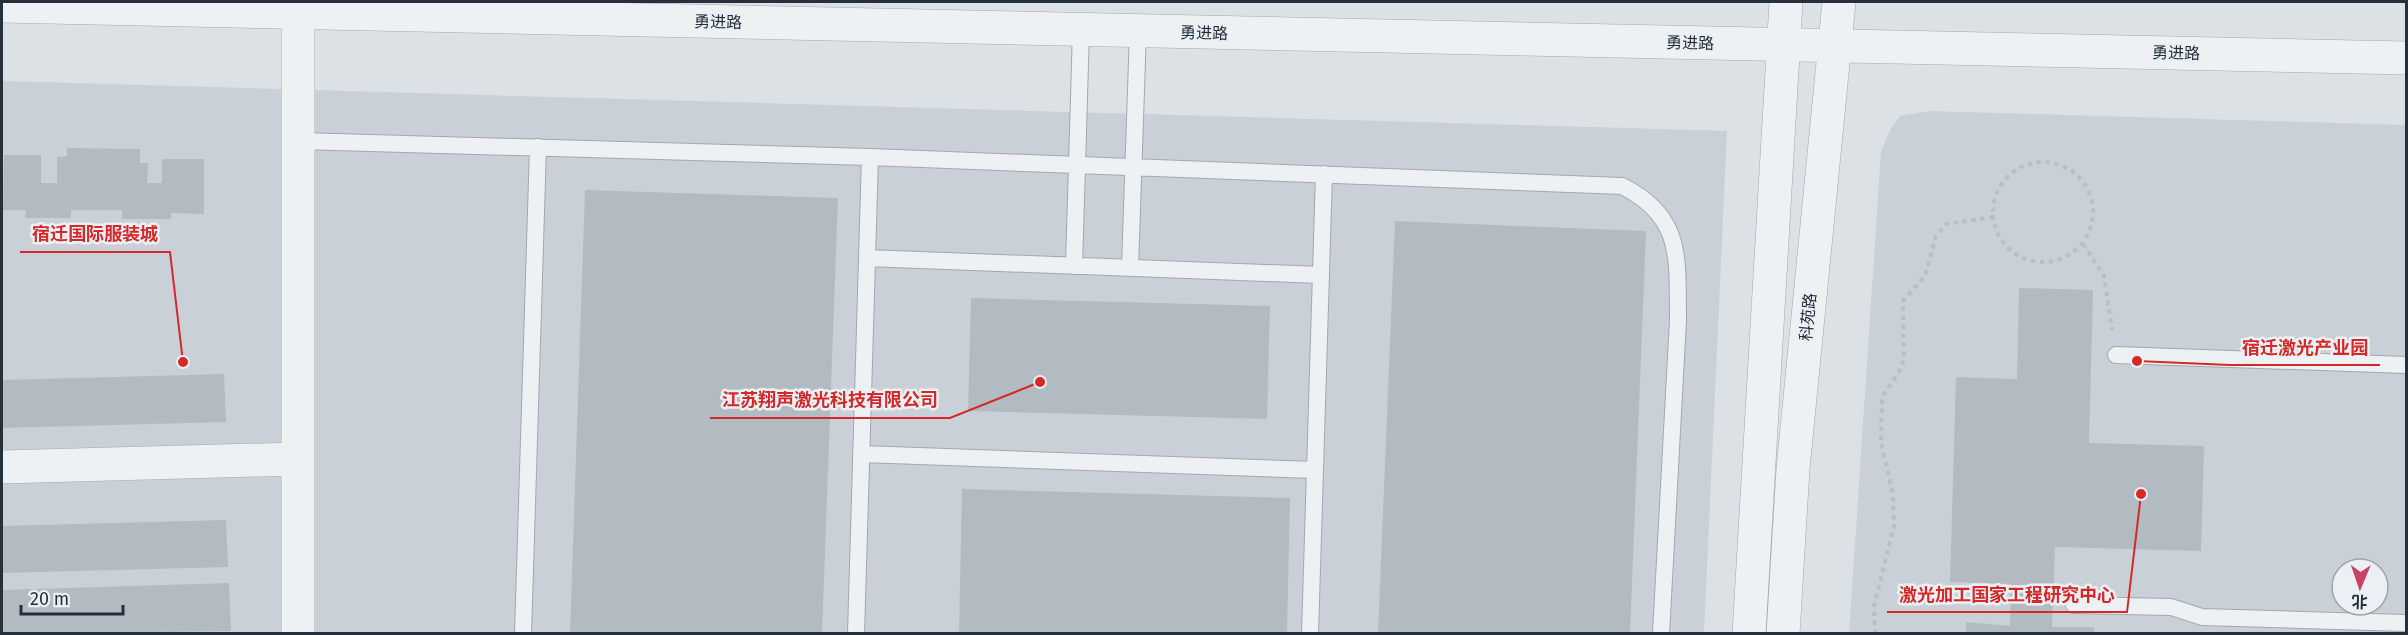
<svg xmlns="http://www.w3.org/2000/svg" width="2408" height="635" font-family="'Fira Sans','Noto Sans SC',sans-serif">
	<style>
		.built { fill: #cad0d8; fill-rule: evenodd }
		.building { fill: #b3bbc2 }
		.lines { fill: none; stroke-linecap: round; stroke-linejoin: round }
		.service-casing { stroke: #a2a8b0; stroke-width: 18 }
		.minor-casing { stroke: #a2a8b0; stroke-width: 34 }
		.tertiary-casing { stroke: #a2a8b0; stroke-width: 34 }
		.path { stroke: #babfc4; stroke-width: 4; stroke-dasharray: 4.5 4.5; stroke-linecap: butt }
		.service { stroke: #eef1f4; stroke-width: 16 }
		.minor { stroke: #eef1f4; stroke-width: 33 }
		.tertiary { stroke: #eef1f4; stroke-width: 33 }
		.labels { text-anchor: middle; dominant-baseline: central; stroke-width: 5; stroke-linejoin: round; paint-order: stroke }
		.street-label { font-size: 16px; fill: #26303c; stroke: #ebf0f4 }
		.leader { fill: none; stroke: #d62828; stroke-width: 2 }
		.callout-dot { fill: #d62828; stroke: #ebf0f4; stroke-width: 2 }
		.callout-label { font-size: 18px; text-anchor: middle; font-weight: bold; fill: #d62828; stroke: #ebf0f4; stroke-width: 5; stroke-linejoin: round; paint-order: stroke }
	</style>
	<rect width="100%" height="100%" fill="#dce1e6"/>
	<path class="built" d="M2 81 1727 131 1704 633 2 634Z
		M1929 111 2406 125V633L1849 634 1881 152 1890 130 1900 116ZM2342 569H2378V605H2342Z"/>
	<path class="building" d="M67 148 140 149V163H148L147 183H162V159H204V214L171 213V219H122V210H71V218H25L26 210H3L4 155H41V183H57V157L67 156Z
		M585 190 838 198 822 634H570Z
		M1395 221 1646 231 1630 634H1378Z
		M2019 288 2093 290 2089 443 2204 446 2201 551 2055 547 2052 627H2094V634H1966V622L2010 626 2011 584 1950 582 1956 377 2017 379Z
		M971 298 1270 306 1267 419 968 411Z
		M224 374 226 422 2 428V380Z
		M962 489 1290 498 1287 634H959Z
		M226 520 228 567 2 573V526Z
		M229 583 231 631 2 634V590Z"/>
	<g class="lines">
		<g class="service-casing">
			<path id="service" d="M300 141 870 157
				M867 258 1321 275
				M1074 266 1081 30
				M1130 268 1138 31
				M2116 355 2406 365
				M861 454 1315 470
				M2074 605 2171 607 2202 617 2406 623
				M523 634 538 147
				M856 634 870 157 1622 186C1684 217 1677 259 1678 320L1661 634
				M1310 634 1324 174"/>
		</g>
		<g class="minor-casing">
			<path id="minor" d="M2 467 297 459
				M298 634V13"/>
		</g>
		<g class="tertiary-casing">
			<path id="tertiary" d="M2 6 2406 58
				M1749 634 1786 2
				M1783 634 1793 469 1839 2"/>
		</g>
		<path class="path" d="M1993 212a50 50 0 1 1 100 0a50 50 0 1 1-100 0Z
			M2083 244 2104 276 2112 330
			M1875 634 1874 606 1894 526 1893 495 1881 442 1882 397 1899 372 1904 359 1903 301 1925 276 1936 236 1946 224 1992 217"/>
		<use href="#service" class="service"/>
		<use href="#minor" class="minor"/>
		<use href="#tertiary" class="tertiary"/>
	</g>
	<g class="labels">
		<g class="street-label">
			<text transform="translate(718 22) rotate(1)">勇进路</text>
			<text transform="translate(1204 33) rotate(1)">勇进路</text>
			<text transform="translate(1690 43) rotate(1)">勇进路</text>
			<text transform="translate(2176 53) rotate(1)">勇进路</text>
			<text transform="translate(1808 317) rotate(-84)">科苑路</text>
		</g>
	</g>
	<path class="leader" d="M183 362L170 252H20M2137 361L2230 365H2380M1040 382L950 418H710M2141 494L2127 612H1887"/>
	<g class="callout-dot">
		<circle cx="183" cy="362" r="6"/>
		<circle cx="2137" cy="361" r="6"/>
		<circle cx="1040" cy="382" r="6"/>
		<circle cx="2141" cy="494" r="6"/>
	</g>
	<g class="callout-label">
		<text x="95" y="240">宿迁国际服装城</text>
		<text x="2305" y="354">宿迁激光产业园</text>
		<text x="830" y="406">江苏翔声激光科技有限公司</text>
		<text x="2007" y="601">激光加工国家工程研究中心</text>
	</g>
	<rect width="2408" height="635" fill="none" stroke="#26303c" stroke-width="6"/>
	<g transform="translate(2360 587) rotate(182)"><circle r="28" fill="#ebf0f4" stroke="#9ca3aa" stroke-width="1.5"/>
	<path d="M0-4.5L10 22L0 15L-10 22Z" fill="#ca4266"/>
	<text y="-9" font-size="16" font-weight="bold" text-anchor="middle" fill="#26303c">北</text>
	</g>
	<path d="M21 605v9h102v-9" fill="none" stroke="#26303c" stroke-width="3"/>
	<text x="30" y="605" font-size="18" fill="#26303c" stroke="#ebf0f4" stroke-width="4.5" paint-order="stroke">20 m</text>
</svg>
